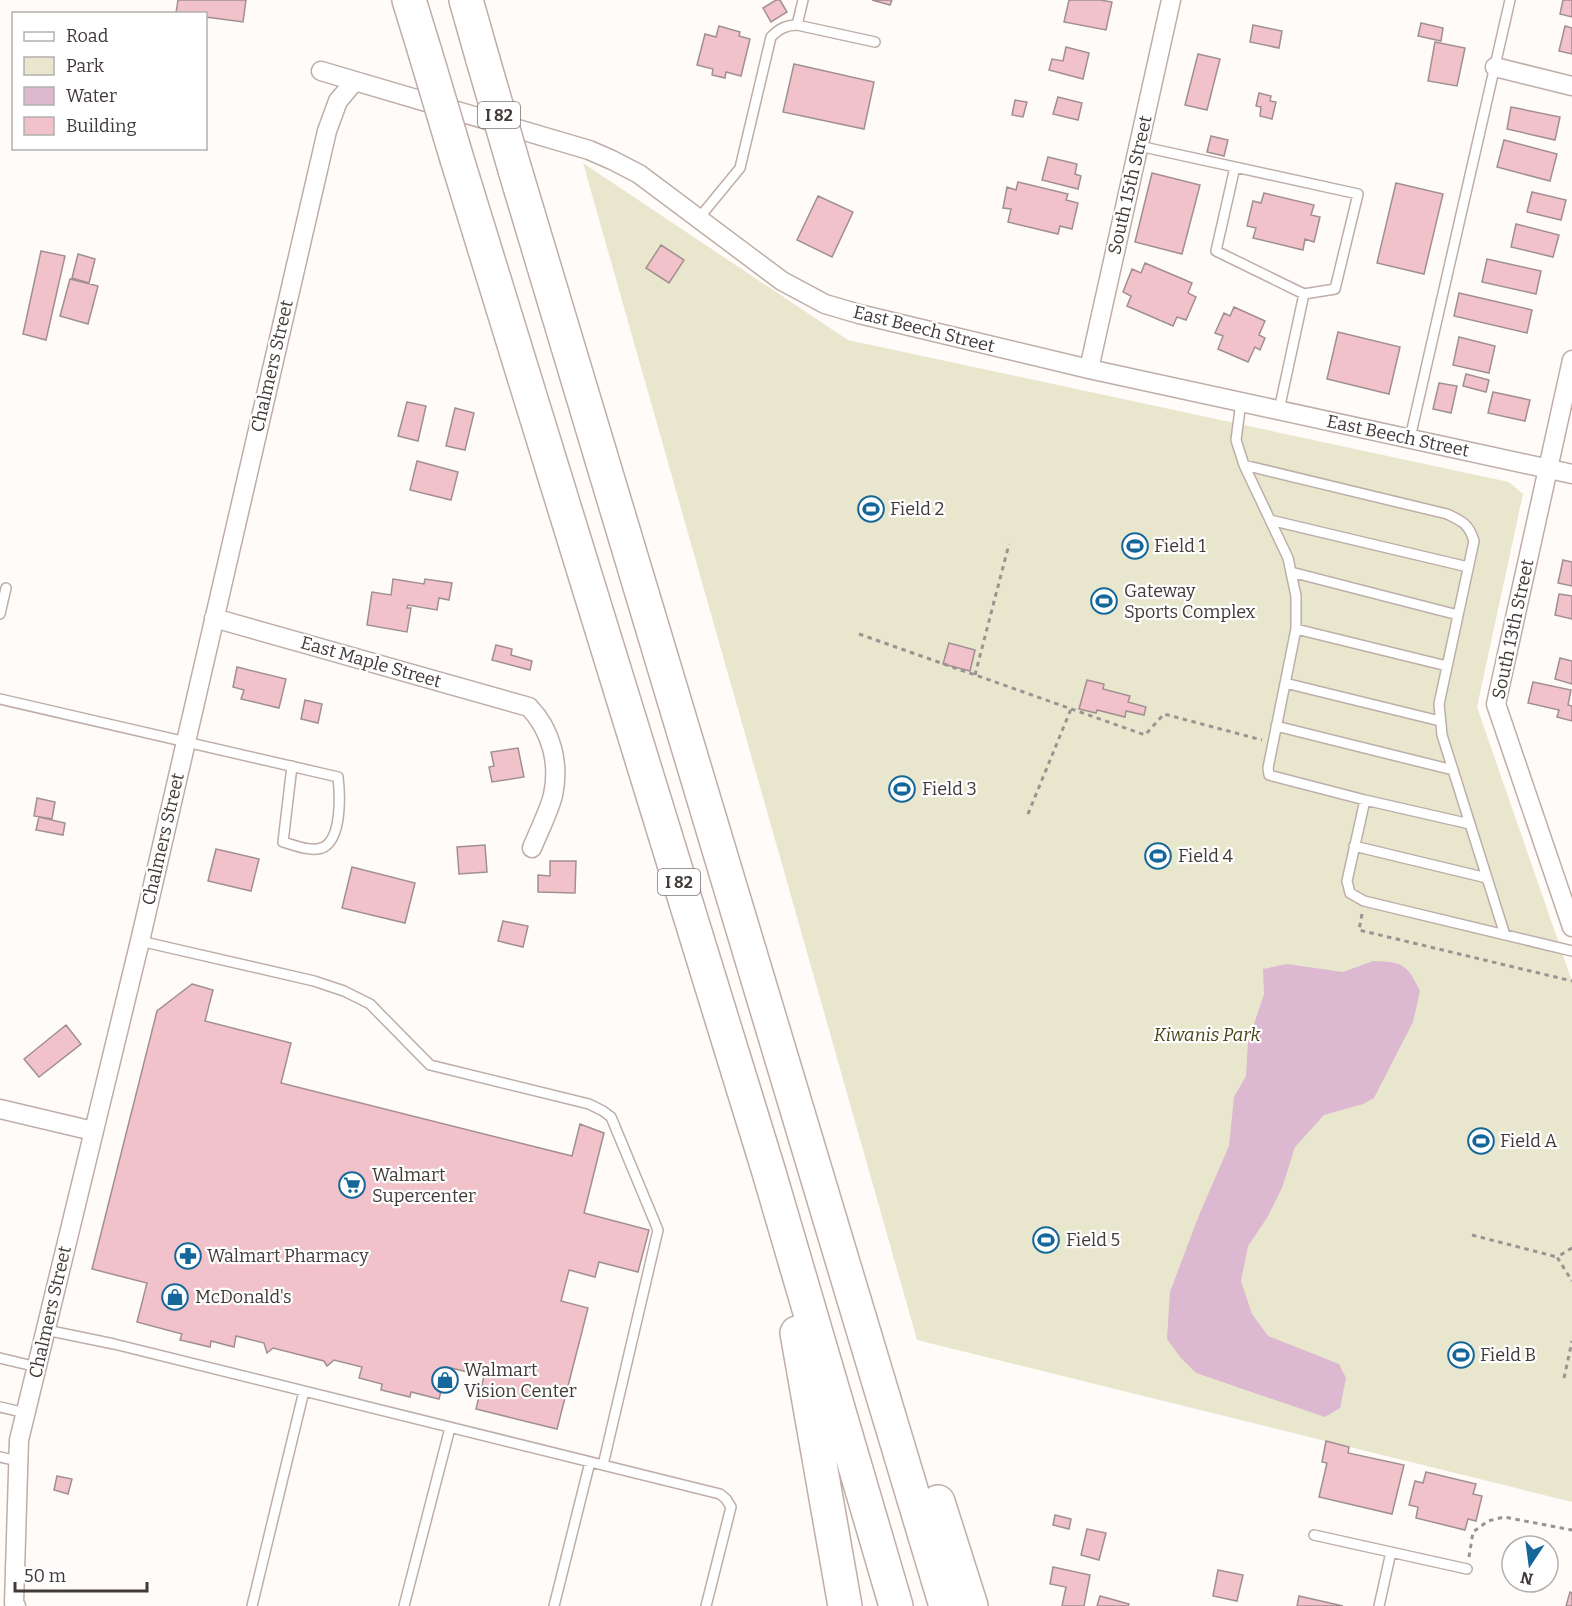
<svg xmlns="http://www.w3.org/2000/svg" width="1572" height="1606" font-family="Bitter,serif">
	<style>
		.green { fill: #e8e7ce }
		.water { fill: #dcb8d1 }
		.building { fill: #f1c2c9; stroke: #a18f92; stroke-width: 1.5 }
		.lines { fill: none; stroke-linecap: round; stroke-linejoin: round }
		.lane-casing { stroke: #bfada7; stroke-width: 12 }
		.street-casing { stroke: #bfada7; stroke-width: 21 }
		.highway-casing { stroke: #bfada7; stroke-width: 36 }
		.path { stroke: #999492; stroke-width: 3; stroke-dasharray: 4.5 4.5; stroke-linecap: butt }
		.lane { stroke: #fff; stroke-width: 9 }
		.street { stroke: #fff; stroke-width: 18 }
		.highway { stroke: #fff; stroke-width: 33 }
		.highway-bridge-casing { stroke: #bfada7; stroke-width: 36; stroke-linecap: butt }
		.highway-bridge { stroke: #fff; stroke-width: 33 }
		.labels { text-anchor: middle; dominant-baseline: central; stroke-width: 4.5; stroke-linejoin: round; paint-order: stroke }
		.shield { fill: #fff; stroke: #7a7574; stroke-width: 1.5 }
		.shield-label { font-size: 16px; font-weight: bold; fill: #413a38 }
		.street-label { font-size: 18px; fill: #413a38; stroke: #fff }
		.poi-label { font-size: 18px; fill: #413a38; stroke: #fff; text-anchor: start }
		.park-label { font-size: 18px; font-style: italic; fill: #484414; stroke: #fff }
	</style>
	<rect width="100%" height="100%" fill="#fefbf9"/>
	<path class="green" d="M583 163 848 340 1509 482 1523 494 1477 707 1572 981V1502L917 1340Z"/>
	<path class="water" d="M1373 961C1403 962 1407 964 1420 991L1413 1022 1374 1098 1363 1104 1324 1115 1295 1147 1282 1188 1267 1218 1248 1246 1241 1281 1252 1314 1268 1336 1339 1364 1346 1378 1340 1408 1325 1417 1196 1373 1180 1357 1167 1339 1170 1292 1199 1215 1229 1146 1234 1097 1246 1076 1248 1042 1264 994 1263 969 1287 964 1343 972Z"/>
	<path class="building" d="M178 0H246L243 22 206 17V14L176 13Z
		M776 0H780L787 12 771 22 763 8Z
		M872 0H892L890 5Z
		M1069 0H1100L1112 2 1106 30 1064 22Z
		M1563 0H1572V17L1560 14Z
		M1421 23 1443 28 1441 41 1418 36Z
		M1253 25 1282 31 1279 48 1250 42Z
		M719 26 740 32 739 36 750 39 741 76 726 72 725 78 712 75 713 69 697 65 705 34 716 37Z
		M1565 26 1572 28V54L1559 51Z
		M1435 42 1465 48 1457 86 1428 81Z
		M1066 47 1089 53 1083 79 1049 70 1052 59 1063 61Z
		M1198 54 1220 59 1207 110 1185 105Z
		M794 64 874 82 864 129 783 112Z
		M1259 93 1271 96 1270 101 1276 102 1272 119 1260 116 1261 107 1256 106Z
		M1058 97 1082 103 1078 120 1053 114Z
		M1015 100 1027 102 1023 117 1012 115Z
		M1511 107 1560 117 1555 140 1507 129Z
		M1211 136 1228 140 1224 156 1207 152Z
		M1504 140 1557 154 1550 181 1497 167Z
		M1048 157 1077 164 1075 174 1081 176 1078 189 1042 180Z
		M1152 173 1200 185 1182 254 1135 242Z
		M1018 182 1068 194 1066 200 1078 203 1072 229 1060 226 1058 234 1008 222 1011 209 1003 208 1007 187 1016 190Z
		M1396 183 1443 194 1424 274 1377 263Z
		M1532 192 1566 200 1561 220 1527 212Z
		M1264 193 1314 205 1311 215 1320 217 1314 242 1305 239 1303 250 1253 238 1256 228 1247 226 1253 201 1261 203Z
		M818 196 853 212 832 257 797 240Z
		M1516 224 1559 235 1553 257 1511 247Z
		M661 245 684 260 669 283 646 268Z
		M41 251 65 256 46 340 23 334Z
		M78 254 95 259 89 283 72 278Z
		M1487 259 1541 271 1536 294 1482 282Z
		M1145 263 1192 283 1188 293 1196 297 1186 320 1177 317 1173 326 1127 306 1131 296 1123 292 1132 269 1141 273Z
		M70 279 98 286 88 324 60 316Z
		M1459 293 1532 310 1527 333 1454 316Z
		M1234 307 1265 321 1259 335 1265 338 1260 350 1255 347 1248 362 1218 349 1223 336 1215 333 1224 313 1230 316Z
		M1338 332 1400 347 1389 394 1327 379Z
		M1459 337 1495 346 1489 373 1453 365Z
		M1466 374 1489 380 1486 392 1463 386Z
		M1439 383 1457 386 1451 413 1433 409Z
		M1493 392 1530 400 1525 421 1488 413Z
		M407 402 426 406 418 441 398 436Z
		M455 408 474 413 465 450 446 446Z
		M417 461 458 472 451 500 410 490Z
		M1563 560 1572 562V586L1558 583Z
		M393 579 424 584 425 579 452 583 449 600 439 598 437 610 408 605 407 608H411L407 632 367 625 372 592 391 595Z
		M1559 594 1572 596V619L1555 615Z
		M949 643 975 650 970 671 943 664Z
		M496 645 512 649 511 655 532 661 530 670 492 660Z
		M1560 658 1572 661V684L1555 679Z
		M237 667 286 679 279 708 241 699 244 690 233 687Z
		M1087 680 1104 684 1103 689 1130 696 1128 702 1146 707 1144 715 1126 711 1125 717 1097 710 1096 713 1079 709Z
		M1533 682 1571 690 1568 705 1572 706V721L1557 717 1559 710 1528 703Z
		M305 700 322 704 318 723 301 719Z
		M518 748 524 777 492 782 489 767 494 766 491 752Z
		M37 798 55 802 52 819 34 816Z
		M39 817 65 823 63 835 36 830Z
		M485 845 487 872 459 874 457 847Z
		M216 849 259 859 251 891 208 881Z
		M550 861H576L575 893 538 892V875L550 876Z
		M352 867 415 883 405 923 342 908Z
		M503 921 528 926 523 947 498 941Z
		M192 984 213 990 205 1021 291 1043 281 1083 572 1156 580 1124 604 1133 584 1213 649 1230 638 1272 599 1262 595 1277 569 1270 561 1301 588 1308 557 1429 476 1409 484 1376 447 1367 439 1399 411 1392 410 1397 381 1390 382 1384 359 1378 362 1367 334 1360 327 1366 324 1361 273 1348 267 1353 264 1343 236 1336 234 1347 211 1341 210 1347 180 1340 182 1334 137 1322 147 1283 92 1269 157 1011Z
		M66 1025 81 1044 39 1077 24 1059Z
		M1326 1441 1349 1447 1348 1453 1404 1465 1392 1514 1319 1497 1327 1463 1322 1462Z
		M1426 1472 1476 1484 1473 1494 1482 1496 1476 1521 1468 1519 1465 1530 1416 1518 1418 1507 1409 1505 1415 1481 1423 1483Z
		M57 1476 72 1479 68 1494 54 1490Z
		M1055 1515 1071 1519 1069 1529 1053 1525Z
		M1087 1529 1106 1533 1099 1560 1081 1555Z
		M1053 1567 1090 1575 1084 1606H1062L1066 1587 1050 1584Z
		M1218 1570 1243 1575 1237 1601 1213 1596Z
		M1570 1592 1572 1593V1606H1566Z
		M1100 1596 1129 1604 1128 1606H1097Z
		M1299 1596 1343 1606H1297Z"/>
	<g class="lines">
		<g class="lane-casing">
			<path id="lane" d="M803 0 797 25 875 42
				M1139 146 1358 194 1335 289 1304 294 1216 251 1235 167
				M699 218 740 168 771 37C779 29 786 25 797 25
				M1241 402 1236 440 1244 465 1288 558 1296 596V629L1268 768 1269 775 1365 800 1470 824
				M1279 410 1304 294
				M1410 438 1510 0
				M1244 465 1447 514C1462 521 1469 524 1474 541L1439 704 1442 735 1505 935
				M1270 520 1468 567
				M1291 572 1458 615
				M0 614 6 588
				M1296 629 1447 666
				M1285 683 1440 721
				M0 699 338 777C340 794 342 837 324 847 313 853 294 845 283 842L292 766
				M1276 726 1453 770
				M1365 800 1347 881 1350 893 1364 901 1572 951
				M1354 846 1487 878
				M140 941 314 981 344 991 370 1004 430 1065 589 1104 603 1111 611 1117 658 1230 603 1465
				M46 1330 114 1344 720 1494 726 1499 731 1507 706 1606
				M0 1358 37 1367
				M0 1407 26 1413
				M0 1457 18 1461
				M1314 1535 1467 1569
				M252 1606 304 1391
				M404 1606 450 1428
				M554 1606 590 1462
				M1379 1606 1391 1552"/>
		</g>
		<g class="street-casing">
			<path id="street" d="M1495 67 1572 86
				M321 71 589 150 612 160 639 174 782 281 825 304 859 314 1089 369 1572 474
				M1572 360 1496 704 1572 927
				M1089 369 1171 0
				M214 618 529 707C551 730 560 763 553 795 550 809 538 833 532 848
				M0 1109 93 1131
				M16 1606 14 1603 19 1440 140 941 327 131 338 101 354 82"/>
		</g>
		<g class="highway-casing">
			<path id="highway" d="M409 0 425 52
				M466 0 483 60
				M457 159 768 1169 896 1606
				M515 170 946 1606
				M797 1333 845 1606
				M938 1502 971 1606"/>
		</g>
		<path class="path" d="M859 634 1145 735 1164 714 1262 740
			M975 675 1009 544
			M1028 814 1071 709
			M1362 914 1359 930 1572 981
			M1472 1235 1557 1257
			M1572 1248 1557 1257 1572 1281
			M1564 1378 1572 1341
			M1469 1557 1473 1532 1488 1521 1504 1517 1572 1530"/>
		<use href="#lane" class="lane"/>
		<use href="#street" class="street"/>
		<use href="#highway" class="highway"/>
		<g class="highway-bridge-casing">
			<path id="highway-bridge" d="M425 52 457 159
				M483 60 515 170"/>
		</g>
		<use href="#highway-bridge" class="highway-bridge"/>
	</g>
	<defs>
		<g id="stadium-ring" transform="scale(1.35)"><circle r="9.5" fill="#fff" stroke="#156799" stroke-width="1.5"/><path d="M0-5a6.5 5 0 1 0 0 10a6.5 5 0 1 0 0-10ZM-3.5-1.8h7v3.6h-7Z" fill="#156799"/></g>
		<g id="supermarket-ring" transform="scale(1.35)"><circle r="9.5" fill="#fff" stroke="#156799" stroke-width="1.5"/><path d="M-6-5.5h2.5l.6 2H6L4.5 2H-2.5L-4.4-4H-6ZM-1.5 3.2a1.3 1.3 0 1 0 .1 0ZM3 3.2a1.3 1.3 0 1 0 .1 0Z" fill="#156799"/></g>
		<g id="pharmacy-ring" transform="scale(1.35)"><circle r="9.5" fill="#fff" stroke="#156799" stroke-width="1.5"/><path d="M-2-6h4v4h4v4h-4v4h-4v-4h-4v-4h4Z" fill="#156799"/></g>
		<g id="shop-ring" transform="scale(1.35)"><circle r="9.5" fill="#fff" stroke="#156799" stroke-width="1.5"/><path d="M-5-2.5h2.3a2.7 3.5 0 0 1 5.4 0H5L5.5 6h-11ZM-1.5-2.5h3a1.5 2.3 0 0 0-3 0Z" fill="#156799"/></g>
	</defs>
	<g fill-rule="evenodd">
		<use href="#stadium-ring" x="871" y="509"/>
		<use href="#stadium-ring" x="1135" y="546"/>
		<use href="#stadium-ring" x="1104" y="601"/>
		<use href="#stadium-ring" x="902" y="789"/>
		<use href="#stadium-ring" x="1158" y="856"/>
		<use href="#stadium-ring" x="1481" y="1141"/>
		<use href="#supermarket-ring" x="352" y="1185"/>
		<use href="#stadium-ring" x="1046" y="1240"/>
		<use href="#pharmacy-ring" x="188" y="1256"/>
		<use href="#shop-ring" x="175" y="1297"/>
		<use href="#stadium-ring" x="1461" y="1355"/>
		<use href="#shop-ring" x="445" y="1380"/>
	</g>
	<g class="labels">
		<g class="shield">
			<rect x="478" y="102" width="42" height="26" rx="4.5"/>
			<rect x="658" y="869" width="42" height="26" rx="4.5"/>
		</g>
		<g class="shield-label">
			<text x="499" y="115">I 82</text>
			<text x="679" y="882">I 82</text>
		</g>
		<g class="street-label">
			<text transform="translate(1130 185) rotate(-77)">South 15th Street</text>
			<text transform="translate(924 329) rotate(14)">East Beech Street</text>
			<text transform="translate(272 366) rotate(-77)">Chalmers Street</text>
			<text transform="translate(1398 436) rotate(12)">East Beech Street</text>
			<text transform="translate(1513 629) rotate(-78)">South 13th Street</text>
			<text transform="translate(371 662) rotate(16)">East Maple Street</text>
			<text transform="translate(163 839) rotate(-77)">Chalmers Street</text>
			<text transform="translate(50 1312) rotate(-77)">Chalmers Street</text>
		</g>
		<g class="poi-label">
			<text x="890" y="509">Field 2</text>
			<text x="1154" y="546">Field 1</text>
			<text x="1124" y="591">Gateway<tspan x="1124" dy="21">Sports Complex</tspan></text>
			<text x="922" y="789">Field 3</text>
			<text x="1178" y="856">Field 4</text>
			<text x="1500" y="1141">Field A</text>
			<text x="372" y="1175">Walmart<tspan x="372" dy="21">Supercenter</tspan></text>
			<text x="1066" y="1240">Field 5</text>
			<text x="207" y="1256">Walmart Pharmacy</text>
			<text x="195" y="1297">McDonald's</text>
			<text x="1480" y="1355">Field B</text>
			<text x="464" y="1370">Walmart<tspan x="464" dy="21">Vision Center</tspan></text>
		</g>
		<g class="park-label">
			<text x="1207" y="1035">Kiwanis Park</text>
		</g>
	</g>
	<rect x="12" y="12" width="195" height="138" fill="#ffffff" stroke="#b3b0af" stroke-width="1.5"/>
	<rect x="24" y="32" width="30" height="9" fill="#ffffff" stroke="#b3b0af" stroke-width="1.5"/>
	<text x="66" y="42" font-size="18" fill="#413a38">Road</text>
	<rect x="24" y="57" width="30" height="18" fill="#e8e7ce" stroke="#b3b0af" stroke-width="1.5"/>
	<text x="66" y="72" font-size="18" fill="#413a38">Park</text>
	<rect x="24" y="87" width="30" height="18" fill="#dcb8d1" stroke="#b3b0af" stroke-width="1.5"/>
	<text x="66" y="102" font-size="18" fill="#413a38">Water</text>
	<rect x="24" y="117" width="30" height="18" fill="#f1c2c9" stroke="#b3b0af" stroke-width="1.5"/>
	<text x="66" y="132" font-size="18" fill="#413a38">Building</text>
	<g transform="translate(1530 1564) rotate(193)"><circle r="28" fill="#ffffff" stroke="#b3b0af" stroke-width="1.5"/>
	<path d="M0-4.5L10 22L0 15L-10 22Z" fill="#156799"/>
	<text y="-9" font-size="16" font-weight="bold" text-anchor="middle" fill="#413a38">N</text>
	</g>
	<path d="M15 1582v9h132v-9" fill="none" stroke="#413a38" stroke-width="3"/>
	<text x="24" y="1582" font-size="18" fill="#413a38" stroke="#ffffff" stroke-width="4.5" paint-order="stroke">50 m</text>
</svg>
